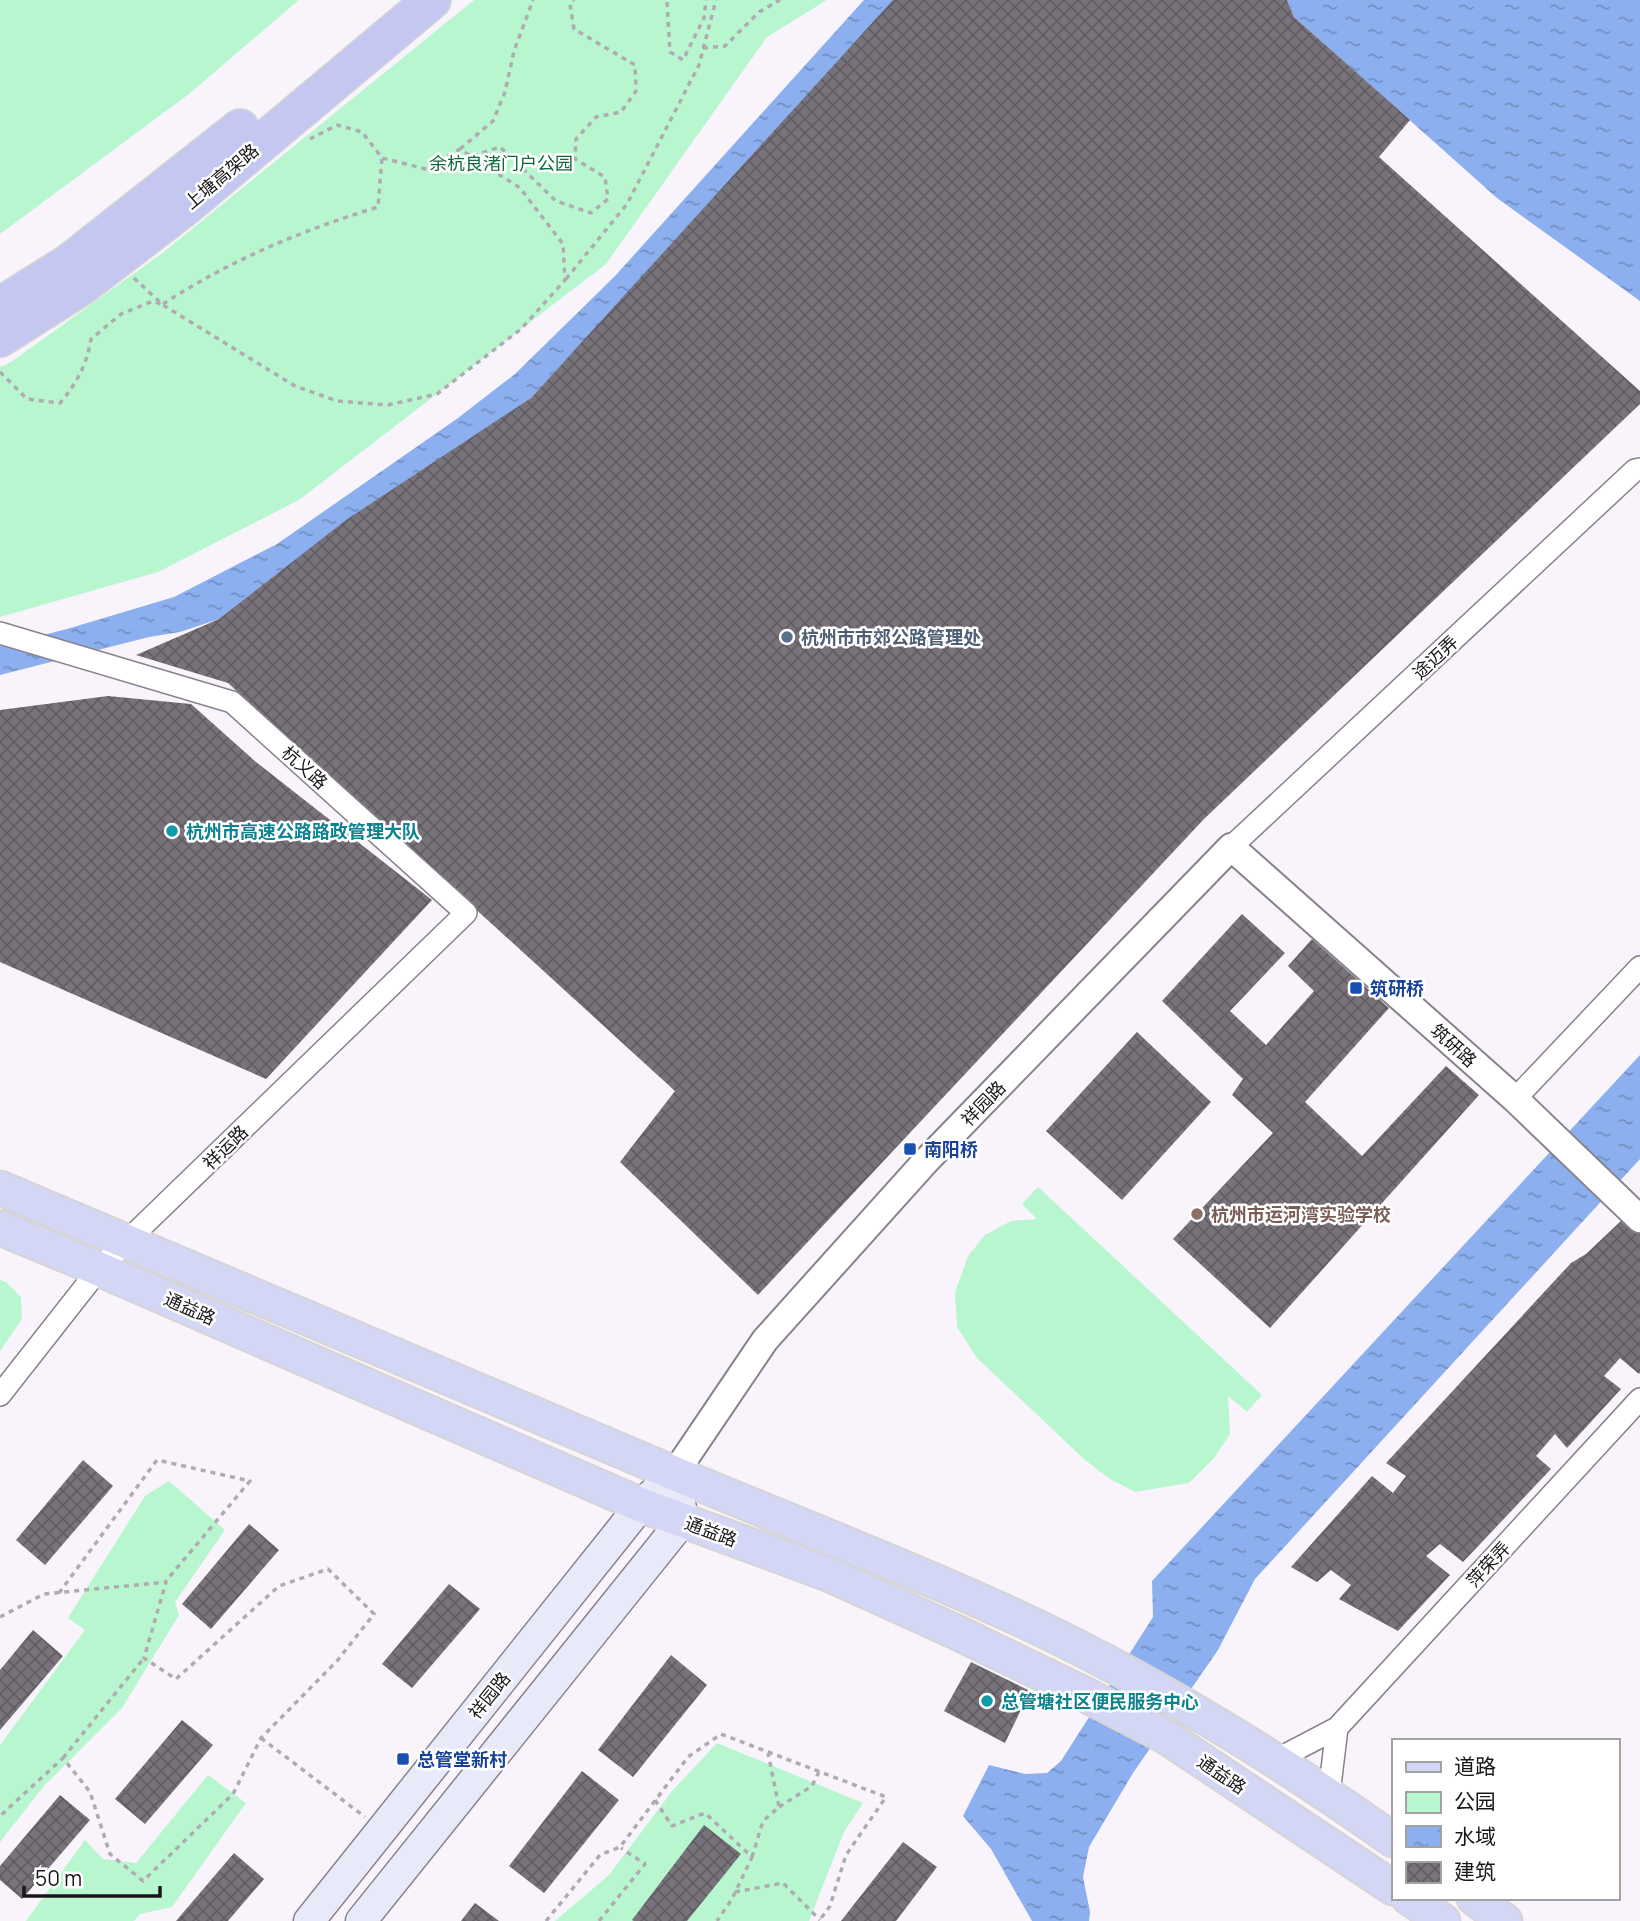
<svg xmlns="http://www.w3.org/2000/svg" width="1640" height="1921" font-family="Manrope,'Noto Sans SC',sans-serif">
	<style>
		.green { fill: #b8f6cf }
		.water { fill: url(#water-ripples) }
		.building { fill: url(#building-cross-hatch) }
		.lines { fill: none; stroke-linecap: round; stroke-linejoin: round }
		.minor-casing { stroke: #88838a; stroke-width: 24 }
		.tertiary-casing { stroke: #88838a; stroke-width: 30 }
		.secondary-casing { stroke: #88838a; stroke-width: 33 }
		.primary-casing { stroke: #d5d5d6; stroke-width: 37 }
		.trunk-casing { stroke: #d5d5d6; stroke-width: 40 }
		.path { stroke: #afabb1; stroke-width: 3.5; stroke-dasharray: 5 5; stroke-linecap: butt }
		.minor { stroke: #fff; stroke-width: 21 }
		.tertiary { stroke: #fff; stroke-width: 26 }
		.secondary { stroke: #e9eaf9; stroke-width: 30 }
		.primary { stroke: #d3d6f4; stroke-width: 33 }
		.trunk { stroke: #c4c8f0; stroke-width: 37 }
		.service-dot { fill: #5c6f8a; stroke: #fff; stroke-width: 2.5 }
		.culture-dot { fill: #0f9aa8; stroke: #fff; stroke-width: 2.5 }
		.transit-dot { fill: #1a4fb4; stroke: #fff; stroke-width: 2.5 }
		.education-dot { fill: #8d6e63; stroke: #fff; stroke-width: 2.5 }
		.labels { text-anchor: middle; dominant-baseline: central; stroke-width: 5; stroke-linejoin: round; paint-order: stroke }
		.park-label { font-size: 18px; fill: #10683f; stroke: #fff }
		.street-label { font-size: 18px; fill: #181619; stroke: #fff }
		.service-label { font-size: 18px; font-weight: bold; fill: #4e5e75; stroke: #fff; text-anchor: start }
		.culture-label { font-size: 18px; font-weight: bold; fill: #0d838f; stroke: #fff; text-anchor: start }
		.transit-label { font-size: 18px; font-weight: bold; fill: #164399; stroke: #fff; text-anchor: start }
		.education-label { font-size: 18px; font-weight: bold; fill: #785e54; stroke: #fff; text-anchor: start }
	</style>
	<defs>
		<pattern id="water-ripples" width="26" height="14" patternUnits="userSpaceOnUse" patternTransform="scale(1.75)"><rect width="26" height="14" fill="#8cb0ef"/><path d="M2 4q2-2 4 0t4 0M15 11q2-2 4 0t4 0" fill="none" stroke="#718ec1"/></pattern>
		<pattern id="building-cross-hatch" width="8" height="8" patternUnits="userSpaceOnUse" patternTransform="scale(1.75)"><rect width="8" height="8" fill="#78737a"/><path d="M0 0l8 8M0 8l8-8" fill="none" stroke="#615d63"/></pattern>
	</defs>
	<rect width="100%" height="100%" fill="#f9f4fc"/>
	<path class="green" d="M0 0H299L189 94 0 234Z
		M474 0H827L767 37 606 264 299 500 158 572 0 617V367L11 362 161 254Z
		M1038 1187 1262 1395 1247 1412 1228 1396 1230 1434 1214 1458 1189 1483 1135 1492 1110 1479 1085 1460 977 1358 957 1327 955 1293 968 1256 985 1235 1011 1221 1037 1219 1022 1204Z
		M0 1280 6 1282 21 1297 22 1319 0 1351Z
		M169 1481 225 1530 175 1602 179 1615 122 1708 44 1786 0 1842V1745L85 1630 68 1618 145 1496Z
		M717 1743 863 1803 844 1832 809 1921H555L609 1875 673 1790Z
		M208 1775 246 1803 172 1907 140 1914 134 1921H26L85 1840 103 1859 136 1863Z"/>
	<path class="water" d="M864 0H898L531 398 219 619 180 632 149 637 0 675V646L67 629 174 597 277 544 458 418 515 374 615 276Z
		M1287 0H1640V301L1497 198 1294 17Z
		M1640 1055V1159L1255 1579 1218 1650 1133 1773 1089 1847 1083 1877 1090 1912 1089 1921H1032L991 1849 963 1816 989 1765 1025 1774 1047 1773 1061 1761 1153 1617 1152 1581Z"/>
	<path class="building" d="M893 0H1287L1294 17 1410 120 1379 157 1640 391V404L1204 819 758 1295 620 1162 675 1091 228 683 136 655 219 619 346 520 531 398Z
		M108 696 191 704 256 762 432 900 266 1079 0 962V710Z
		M1242 914 1285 953 1230 1011 1266 1045 1314 991 1288 966 1312 939 1389 1008 1305 1102 1362 1156 1446 1066 1479 1095 1270 1328 1173 1239 1273 1133 1232 1095 1243 1079 1162 1001Z
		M1137 1032 1211 1102 1122 1200 1046 1131Z
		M1623 1219 1640 1234V1372L1639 1374 1620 1358 1604 1376 1621 1389 1567 1448 1555 1434 1536 1456 1551 1469 1463 1562 1440 1544 1426 1556 1450 1575 1398 1631 1339 1599 1351 1585 1331 1570 1317 1582 1291 1567 1372 1476 1393 1493 1406 1476 1386 1463 1571 1263 1586 1254Z
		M83 1460 113 1486 45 1565 16 1540Z
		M249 1524 279 1550 211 1629 182 1604Z
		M449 1584 480 1609 412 1688 382 1664Z
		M33 1630 63 1656 0 1730V1670Z
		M671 1655 707 1685 633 1777 598 1750Z
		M971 1662 1030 1691 1005 1743 944 1711Z
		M182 1720 213 1745 145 1824 115 1799Z
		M582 1771 619 1800 544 1893 509 1866Z
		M60 1795 90 1820 22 1899 0 1880V1866Z
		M704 1825 741 1854 687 1921H634L632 1920Z
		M903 1842 937 1867 896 1921H841Z
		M234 1853 264 1879 228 1921H176Z
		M475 1903 499 1921H461Z"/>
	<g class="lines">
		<g class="minor-casing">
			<path id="minor" d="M0 633 232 702 466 913 127 1241 99 1269 0 1395
				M1231 847 1635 470 1640 469
				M1515 1099 1640 967
				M1274 1761 1337 1728 1640 1399
				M1329 1794 1337 1728"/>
		</g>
		<g class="tertiary-casing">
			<path id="tertiary" d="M675 1473 765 1340 926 1161 1231 847 1515 1099 1640 1219"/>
		</g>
		<g class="secondary-casing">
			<path id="secondary" d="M309 1921 641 1505 675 1473
				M361 1921 683 1520 675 1473"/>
		</g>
		<g class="primary-casing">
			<path id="primary" d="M0 1188C224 1281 447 1378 671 1472 783 1519 896 1562 1007 1613 1142 1675 1272 1754 1393 1840
				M0 1228 99 1269 641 1505 828 1574 956 1632 1086 1695 1165 1736 1393 1888
				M1409 1898 1443 1921
				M1474 1898 1505 1921"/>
		</g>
		<g class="trunk-casing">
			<path id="trunk" d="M0 306 69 263 240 128
				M0 338 82 286 185 207 432 0"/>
		</g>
		<path class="path" d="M667 2 670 52 683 60 704 18 706 0
			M703 48 725 46 759 12 780 0
			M460 149 493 121 505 92 514 51 533 0
			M473 156 500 147 556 201 591 213 608 199 605 177 575 159 576 139 596 117 621 112 636 91 635 65 574 29 570 4 574 0
			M134 278 163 305 295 386 337 401 388 405 437 394 521 329 565 280 563 244 520 188 460 149 426 169 382 158 362 132 337 125 310 139
			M566 279 627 204 699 65 716 0
			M163 304C231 260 300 231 378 207L382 158
			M0 372 27 399 60 403C77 383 87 364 91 339L121 314 153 301 161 304
			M59 1593 157 1460 250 1481 166 1581
			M0 1617 44 1594 166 1582 144 1658 176 1679 279 1586 328 1569 374 1614 337 1661 261 1738 233 1794 143 1881 110 1854 90 1792 63 1758 0 1816
			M261 1738 365 1817
			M63 1758 144 1658
			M655 1800 672 1826 705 1813 752 1857 732 1899 717 1921
			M779 1807 812 1786 819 1772
			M752 1857 763 1821 779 1807 768 1753
			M735 1892 783 1883 820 1920
			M546 1921 600 1855 620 1847 688 1757 721 1734 886 1797 846 1855 830 1906 819 1921
			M599 1921 645 1864 621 1848"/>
		<use href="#minor" class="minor"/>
		<use href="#tertiary" class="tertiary"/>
		<use href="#secondary" class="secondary"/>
		<use href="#primary" class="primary"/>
		<use href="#trunk" class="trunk"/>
	</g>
	<circle class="service-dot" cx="787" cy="637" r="7"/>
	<g class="culture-dot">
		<circle cx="172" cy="831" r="7"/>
		<circle cx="987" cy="1701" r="7"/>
	</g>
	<g class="transit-dot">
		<rect x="1349" y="981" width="14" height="14" rx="3.5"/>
		<rect x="903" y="1142" width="14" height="14" rx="3.5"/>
		<rect x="396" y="1752" width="14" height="14" rx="3.5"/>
	</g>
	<circle class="education-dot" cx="1197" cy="1214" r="7"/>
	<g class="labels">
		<g class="park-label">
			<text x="501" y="163">余杭良渚门户公园</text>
		</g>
		<g class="street-label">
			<text transform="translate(221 176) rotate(-40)">上塘高架路</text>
			<text transform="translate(1435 657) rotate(-43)">途迈弄</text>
			<text transform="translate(305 767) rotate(42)">杭义路</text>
			<text transform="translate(1454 1045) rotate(42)">筑研路</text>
			<text transform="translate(983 1103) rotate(-46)">祥园路</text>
			<text transform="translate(225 1147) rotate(-44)">祥运路</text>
			<text transform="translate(190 1308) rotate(24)">通益路</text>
			<text transform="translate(711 1531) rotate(20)">通益路</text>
			<text transform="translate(1488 1564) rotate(-47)">萍荣弄</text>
			<text transform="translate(489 1695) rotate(-51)">祥园路</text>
			<text transform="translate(1222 1774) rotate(34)">通益路</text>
		</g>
		<g class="service-label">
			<text x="801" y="637">杭州市市郊公路管理处</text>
		</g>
		<g class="culture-label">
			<text x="186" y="831">杭州市高速公路路政管理大队</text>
			<text x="1001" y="1701">总管塘社区便民服务中心</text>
		</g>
		<g class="transit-label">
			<text x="1370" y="988">筑研桥</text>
			<text x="924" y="1149">南阳桥</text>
			<text x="417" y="1759">总管堂新村</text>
		</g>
		<g class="education-label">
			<text x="1211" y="1214">杭州市运河湾实验学校</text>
		</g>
	</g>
	<rect x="1392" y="1739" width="228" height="161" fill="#ffffff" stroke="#a3a2a3" stroke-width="2"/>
	<rect x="1406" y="1762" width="35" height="10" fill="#d3d6f4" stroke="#a3a2a3" stroke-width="2"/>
	<text x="1454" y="1774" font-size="21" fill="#181619">道路</text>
	<rect x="1406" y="1792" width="35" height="21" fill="#b8f6cf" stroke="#a3a2a3" stroke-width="2"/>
	<text x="1454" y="1809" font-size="21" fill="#181619">公园</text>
	<rect x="1406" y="1826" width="35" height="21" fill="url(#water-ripples)" stroke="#a3a2a3" stroke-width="2"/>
	<text x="1454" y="1844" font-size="21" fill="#181619">水域</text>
	<rect x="1406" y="1862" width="35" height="21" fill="url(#building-cross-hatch)" stroke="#a3a2a3" stroke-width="2"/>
	<text x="1454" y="1879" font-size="21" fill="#181619">建筑</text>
	<path d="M24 1886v10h136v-10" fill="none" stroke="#181619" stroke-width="3.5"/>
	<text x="35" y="1886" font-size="21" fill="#181619" stroke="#ffffff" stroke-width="5" paint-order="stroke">50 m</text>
</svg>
